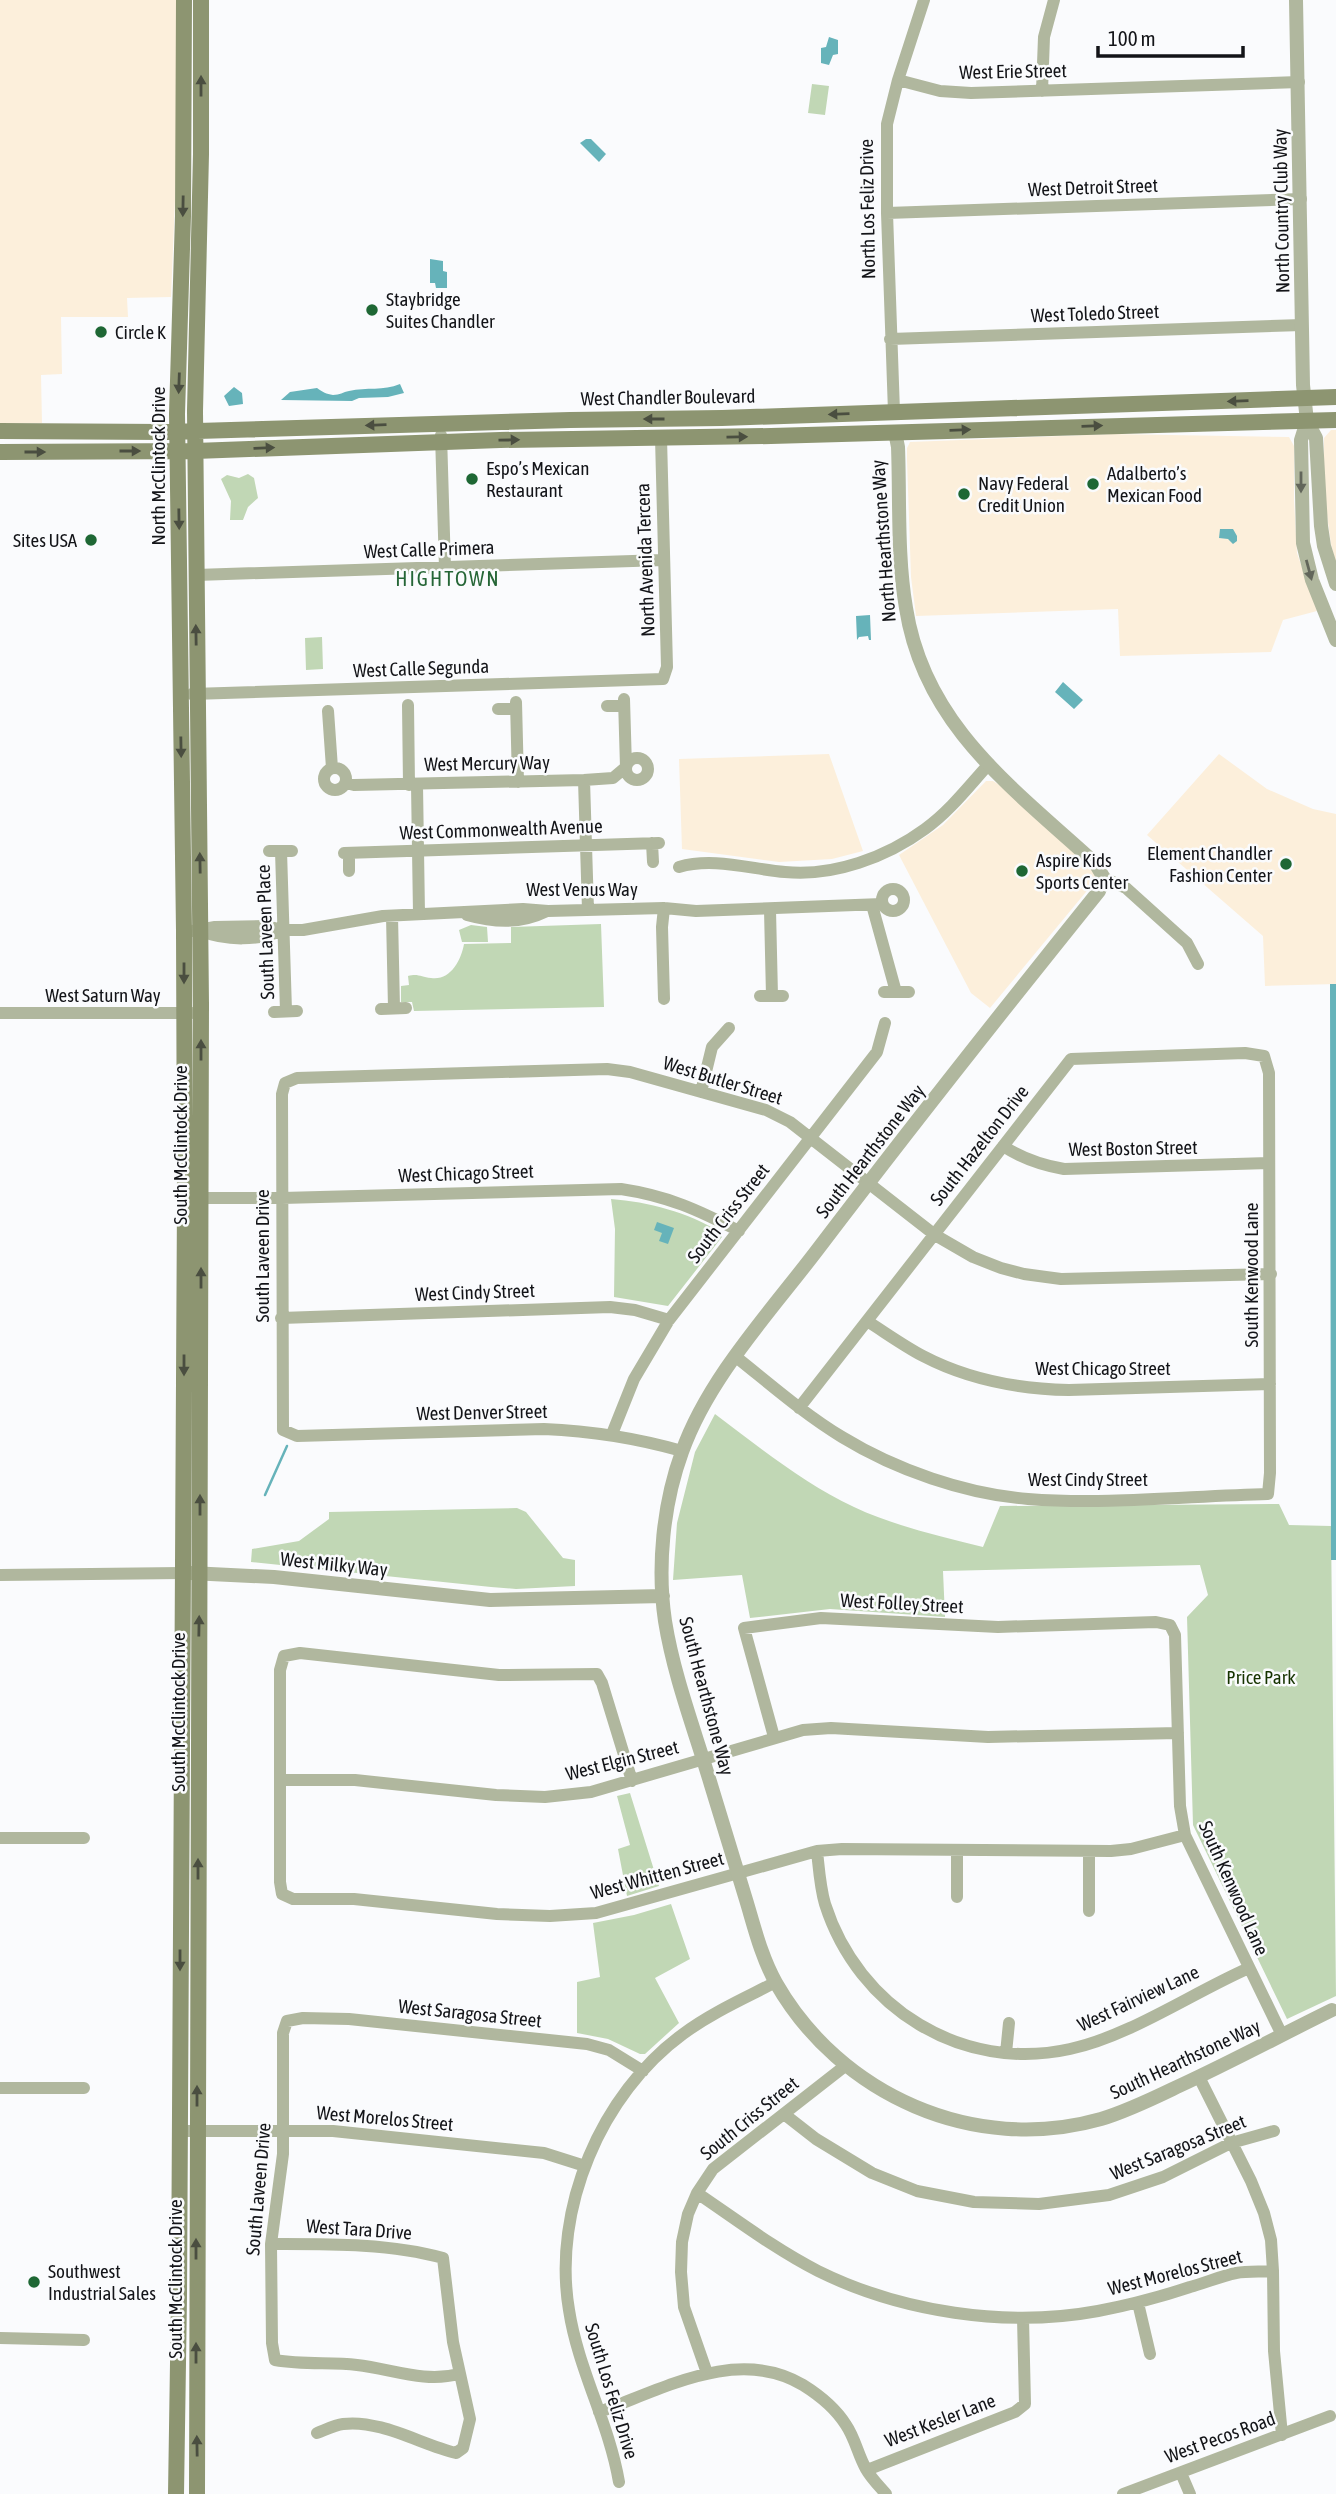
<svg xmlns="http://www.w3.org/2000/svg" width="1336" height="2494" font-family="'Asap Condensed',sans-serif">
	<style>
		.commercial { fill: #fcefdb }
		.green { fill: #c1d7b5 }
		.water { fill: #66b3ba }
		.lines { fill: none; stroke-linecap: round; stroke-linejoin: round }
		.stream { stroke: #66b3ba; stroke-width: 2.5 }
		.minor { stroke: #b0b79e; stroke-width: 12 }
		.tertiary { stroke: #b0b79e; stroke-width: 14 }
		.secondary { stroke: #8d9571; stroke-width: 16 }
		.oneway { fill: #4a4e40 }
		.oneway2 { fill: #62665b }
		.poi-dot { fill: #1e6734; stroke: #fafbfd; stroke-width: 2.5 }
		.labels { text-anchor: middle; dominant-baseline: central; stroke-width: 5; stroke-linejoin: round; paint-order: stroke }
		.street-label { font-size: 19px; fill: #131418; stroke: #fafbfd }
		.poi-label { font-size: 19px; fill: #131418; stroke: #fafbfd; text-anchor: start }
		.park-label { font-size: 19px; fill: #163300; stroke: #fafbfd }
		.neighbourhood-label { font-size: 21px; letter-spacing: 2px; fill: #266637; stroke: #fafbfd }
	</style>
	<rect width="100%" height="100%" fill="#fafbfd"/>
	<path class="commercial" d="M0 0H177V152L171 297 127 298 128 317H61L62 374 41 375 42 423H0Z
		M1331 430H1336V564L1331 544 1324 494V438Z
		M1112 434 1289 437 1294 446V500L1297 553 1317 611 1283 620 1271 652 1120 656 1118 609 916 616 911 577 907 460V448L910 442Z
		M829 754 863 851 832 859 779 862 682 849 679 759Z
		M1219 754 1267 789 1313 809 1336 814V984L1265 986 1263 936 1147 835Z
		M986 781H993L1001 786 1086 864 1095 874V881L990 1008 971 993 899 855 943 825Z"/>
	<path class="green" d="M812 84 829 86 825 115 808 113Z
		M248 474 254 478 258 498 248 507 243 520H230L231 501 221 479 227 475 239 478Z
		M322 637 323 669 306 670 305 638Z
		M601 924 604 1007 414 1011 412 1002H401V986L409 985 408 976C418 973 421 977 431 978 450 981 461 961 464 944L511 943V927Z
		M471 925 487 927 488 942H462L459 930Z
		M611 1199C649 1202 687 1212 720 1232L722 1237 668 1306 614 1297 615 1229Z
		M715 1414C759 1447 803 1483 854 1507 894 1526 940 1536 983 1547L1000 1506 1279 1504 1289 1525 1331 1526 1336 1996 1287 2019 1193 1825 1187 1617 1208 1595 1200 1565 943 1571 945 1617 830 1609 750 1618 742 1575 673 1580 677 1523 695 1452Z
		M517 1508 526 1512 563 1558 575 1560V1586L516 1589 491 1587 251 1562 252 1549 299 1541 329 1519V1512Z
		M630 1793 659 1886 627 1896 618 1849 630 1845 617 1796Z
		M671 1904 690 1959 655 1978 679 2023 645 2054H640L608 2039 577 2033V1982L600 1977 593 1923 634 1915Z"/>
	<path class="water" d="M829 37 838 40V54L833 55 829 65 821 63V48L826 47Z
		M586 139H591L606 154 599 162 580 143Z
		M430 259 443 261V271L447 272V288H436L435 283H430Z
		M400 384 404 393 388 397 359 398 352 401 281 400 290 392 317 388C323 392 326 394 333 395 340 395 343 392 349 391 367 387 383 391 400 384Z
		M234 387 242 393 243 404 229 406 224 396Z
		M1220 529H1233L1237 536V541L1233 544 1228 539 1219 538Z
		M870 615 871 640H869L868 636 859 637 857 640 856 616Z
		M1063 682 1083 700 1074 709 1055 692Z
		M1330 984H1336V1560H1331Z
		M657 1222 674 1228 668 1244 659 1241 662 1233 654 1230Z"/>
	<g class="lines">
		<path class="stream" d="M265 1495 287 1446"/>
		<path class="minor" d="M898 80 940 91 971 93 1299 82
			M1042 91 1044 37 1054 0
			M887 213 1301 199
			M890 339 1302 325
			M894 412 887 213V124L898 80 924 0
			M441 435 445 568
			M196 575 664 560
			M192 694 663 679 667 667 661 438
			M516 702 518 782
			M408 705 409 785
			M607 706H624
			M498 709H516
			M328 711 332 768
			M626 769a11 11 0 1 1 22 0a11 11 0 1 1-22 0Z
			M324 779a11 11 0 1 1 22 0a11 11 0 1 1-22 0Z
			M584 780 588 910
			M346 783 354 785 584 780 613 778 626 767 624 699
			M417 785 419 914
			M652 843 653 862
			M269 851H292
			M281 851 286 1011
			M344 853 659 843
			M349 853V871
			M679 867C713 857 750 869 785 872 833 877 887 857 925 829 950 811 969 786 989 764
			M1104 878 1126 888 1187 943 1198 964
			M882 900a11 11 0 1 1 22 0a11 11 0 1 1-22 0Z
			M872 905 896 992
			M664 908 662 927 664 999
			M770 910 772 996
			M467 915C492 922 521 924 545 912
			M392 916 394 1008
			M193 931 215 927 266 926 283 930H303L383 916 523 909 548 911 664 908 696 911 882 904
			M201 931C226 941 259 941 283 930
			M884 992H909
			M760 996H783
			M381 1009 406 1008
			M274 1012 297 1011
			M0 1013H192
			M701 1092 712 1047 729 1028
			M1003 1146C1023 1159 1041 1165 1064 1169L1269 1163
			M192 1198H282L621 1189C668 1196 698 1210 739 1231
			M281 1318 610 1307 635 1310 669 1320
			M867 1321C886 1333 904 1346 923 1356 967 1379 1020 1389 1069 1390L1270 1384
			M736 1357C770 1384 804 1414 842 1437 896 1470 965 1494 1028 1499 1107 1505 1188 1496 1268 1494L1270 1473 1269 1073 1264 1056 1245 1053 1071 1059 799 1408
			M612 1434 634 1379 669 1320 877 1052 885 1023
			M682 1451C636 1438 592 1431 544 1429L297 1436 283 1430 282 1094 285 1083 297 1078 607 1069 630 1072 766 1110 790 1122 935 1235 973 1257 1001 1268 1024 1274 1061 1279 1271 1274
			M0 1575 182 1573
			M774 1737 744 1628 821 1618 998 1627 1156 1622 1170 1625 1175 1635 1180 1806 1185 1835 1282 2035
			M280 1780H355L496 1795 545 1797 591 1792 803 1730 831 1728 988 1737 1178 1733
			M632 1781 602 1683 597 1674 499 1675 300 1653 284 1656 280 1670V1882L282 1894 293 1899H354L497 1914 550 1916 596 1913 817 1851 842 1849 1111 1851 1131 1849 1185 1835
			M0 1838H84
			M817 1851C819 1869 820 1887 825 1904 858 2008 962 2073 1070 2049 1130 2036 1192 1993 1249 1968
			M1089 1852V1911
			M957 1897V1850
			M1006 2053 1009 2023
			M1199 2077 1251 2181 1264 2213 1271 2240 1273 2271 1274 2351 1282 2435
			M0 2088H84
			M784 2114 816 2139 872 2173 917 2191 974 2202 1039 2204 1109 2195 1163 2177 1231 2143 1274 2131
			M179 2131H333L544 2153 585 2166
			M697 2193C737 2220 775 2249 818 2271 901 2312 1006 2328 1098 2311 1129 2305 1160 2297 1190 2287 1205 2283 1221 2276 1236 2273 1248 2271 1261 2272 1273 2271
			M271 2244C326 2244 390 2243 443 2258L453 2342 470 2419 463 2448 456 2453C422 2445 380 2419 343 2424 335 2425 325 2430 317 2433
			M1138 2303 1150 2354
			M0 2338 84 2340
			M707 2373 684 2307 681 2272 682 2242 688 2214 697 2193 713 2169 845 2066
			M459 2374C424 2383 392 2369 357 2365 330 2362 303 2365 275 2360L272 2343 271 2244 283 2154V2033L287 2021 303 2018 349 2019 587 2044 609 2050 643 2071
			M599 2412C663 2389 738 2346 803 2385 819 2395 836 2409 846 2425 855 2438 858 2455 866 2469 871 2478 879 2486 886 2494
			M867 2470 1015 2412 1025 2404 1023 2318
			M1181 2473 1190 2494
			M619 2482C609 2423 578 2369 569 2310 552 2209 601 2094 683 2034 711 2013 745 1998 776 1982
			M1123 2494 1330 2416"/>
		<path class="tertiary" d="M1296 0 1303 385 1307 421 1301 440 1303 543 1312 580 1336 640
			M1307 421 1316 438 1321 526 1324 546 1336 584
			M895 432 898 447C900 500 897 556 906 608 924 725 1013 788 1095 863L1104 878 1099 891C1004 1009 910 1128 818 1249 771 1311 708 1378 682 1452 663 1504 657 1567 665 1621 674 1677 695 1731 711 1785 723 1824 735 1864 747 1903 755 1930 762 1958 776 1983 840 2095 974 2155 1101 2119 1128 2111 1154 2098 1179 2086 1231 2062 1281 2035 1332 2010
			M190 1573 274 1577 490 1600 663 1596"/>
		<path class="secondary" d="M0 431 164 432 570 420 722 418 1336 397
			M0 452 195 451 500 440 771 436 1336 420
			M176 2494 179 2297 185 1198 184 931 177 414 183 216 184 0
			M197 2494 201 1004 195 411 201 154V0"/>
	</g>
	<defs><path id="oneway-solid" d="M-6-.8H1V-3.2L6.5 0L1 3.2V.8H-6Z" transform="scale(1.75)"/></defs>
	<g class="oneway">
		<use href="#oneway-solid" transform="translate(201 86) rotate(-90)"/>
		<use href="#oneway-solid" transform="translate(183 206) rotate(91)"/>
		<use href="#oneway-solid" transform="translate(179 383) rotate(92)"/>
		<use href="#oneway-solid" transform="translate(1238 401) rotate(178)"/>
		<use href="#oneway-solid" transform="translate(839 414) rotate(178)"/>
		<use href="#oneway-solid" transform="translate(654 419) rotate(180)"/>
		<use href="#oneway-solid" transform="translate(376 425) rotate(178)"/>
		<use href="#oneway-solid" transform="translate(1092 426) rotate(-2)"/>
		<use href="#oneway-solid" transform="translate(960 430) rotate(-2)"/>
		<use href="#oneway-solid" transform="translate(737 437) rotate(-1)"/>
		<use href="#oneway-solid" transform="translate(509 440) rotate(-1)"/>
		<use href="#oneway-solid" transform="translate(264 448) rotate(-2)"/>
		<use href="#oneway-solid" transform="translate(130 451)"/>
		<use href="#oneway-solid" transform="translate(35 452)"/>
		<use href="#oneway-solid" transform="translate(179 519) rotate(89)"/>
		<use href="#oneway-solid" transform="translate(196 635) rotate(-91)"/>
		<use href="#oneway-solid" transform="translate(181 747) rotate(89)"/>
		<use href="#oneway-solid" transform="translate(200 863) rotate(-91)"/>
		<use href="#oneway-solid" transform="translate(184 973) rotate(90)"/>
		<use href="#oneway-solid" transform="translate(201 1050) rotate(-90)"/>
		<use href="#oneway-solid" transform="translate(201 1278) rotate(-90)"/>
		<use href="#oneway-solid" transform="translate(184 1365) rotate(90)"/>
		<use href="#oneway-solid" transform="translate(200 1505) rotate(-90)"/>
		<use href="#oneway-solid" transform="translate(199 1626) rotate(-89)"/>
		<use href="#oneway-solid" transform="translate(198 1869) rotate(-90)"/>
		<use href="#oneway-solid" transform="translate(180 1960) rotate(90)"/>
		<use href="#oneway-solid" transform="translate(197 2096) rotate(-90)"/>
		<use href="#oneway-solid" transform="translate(196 2249) rotate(-90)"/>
		<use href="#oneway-solid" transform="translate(196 2353) rotate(-90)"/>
		<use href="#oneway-solid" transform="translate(197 2446) rotate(-91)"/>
	</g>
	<g class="oneway2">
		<use href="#oneway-solid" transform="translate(1301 482) rotate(90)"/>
		<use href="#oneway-solid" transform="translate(1309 570) rotate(75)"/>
	</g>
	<g class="poi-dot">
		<circle cx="372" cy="310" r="7"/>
		<circle cx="101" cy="332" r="7"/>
		<circle cx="472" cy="479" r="7"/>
		<circle cx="1093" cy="484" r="7"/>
		<circle cx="964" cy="494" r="7"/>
		<circle cx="91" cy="540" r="7"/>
		<circle cx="1286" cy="864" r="7"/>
		<circle cx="1022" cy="871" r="7"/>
		<circle cx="34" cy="2282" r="7"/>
	</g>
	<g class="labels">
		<g class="street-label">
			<text transform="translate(1013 71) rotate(-1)">West Erie Street</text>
			<text transform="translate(1093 187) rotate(-2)">West Detroit Street</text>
			<text transform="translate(867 209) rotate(-91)">North Los Feliz Drive</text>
			<text transform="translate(1281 211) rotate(-91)">North Country Club Way</text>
			<text transform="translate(1095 313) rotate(-2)">West Toledo Street</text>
			<text transform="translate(668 397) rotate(-1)">West Chandler Boulevard</text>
			<text transform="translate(158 466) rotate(-90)">North McClintock Drive</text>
			<text transform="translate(883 541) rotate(-94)">North Hearthstone Way</text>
			<text transform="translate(429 549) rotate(-2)">West Calle Primera</text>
			<text transform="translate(645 560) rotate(-92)">North Avenida Tercera</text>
			<text transform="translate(421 668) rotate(-2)">West Calle Segunda</text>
			<text transform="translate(487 763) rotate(-1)">West Mercury Way</text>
			<text transform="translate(501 829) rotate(-2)">West Commonwealth Avenue</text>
			<text x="582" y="889">West Venus Way</text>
			<text transform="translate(265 932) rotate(-92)">South Laveen Place</text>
			<text x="103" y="995">West Saturn Way</text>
			<text transform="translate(723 1080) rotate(17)">West Butler Street</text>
			<text transform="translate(180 1145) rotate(-90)">South McClintock Drive</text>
			<text transform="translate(979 1145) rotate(-52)">South Hazelton Drive</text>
			<text transform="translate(1133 1148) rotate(-1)">West Boston Street</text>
			<text transform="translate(870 1151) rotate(-52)">South Hearthstone Way</text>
			<text transform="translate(466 1173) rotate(-2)">West Chicago Street</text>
			<text transform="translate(728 1213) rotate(-52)">South Criss Street</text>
			<text transform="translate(262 1256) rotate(-90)">South Laveen Drive</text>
			<text transform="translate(1251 1275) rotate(-90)">South Kenwood Lane</text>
			<text transform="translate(475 1292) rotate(-2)">West Cindy Street</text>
			<text x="1103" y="1368">West Chicago Street</text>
			<text transform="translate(482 1412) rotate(-1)">West Denver Street</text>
			<text x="1088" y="1479">West Cindy Street</text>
			<text transform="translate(334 1564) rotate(6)">West Milky Way</text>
			<text transform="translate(902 1603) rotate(3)">West Folley Street</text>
			<text transform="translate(707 1696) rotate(75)">South Hearthstone Way</text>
			<text transform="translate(178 1712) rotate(-90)">South McClintock Drive</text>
			<text transform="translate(622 1760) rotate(-14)">West Elgin Street</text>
			<text transform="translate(657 1875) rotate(-15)">West Whitten Street</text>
			<text transform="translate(1234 1888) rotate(66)">South Kenwood Lane</text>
			<text transform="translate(1138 1998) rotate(-25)">West Fairview Lane</text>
			<text transform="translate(470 2013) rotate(6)">West Saragosa Street</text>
			<text transform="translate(1185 2059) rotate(-25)">South Hearthstone Way</text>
			<text transform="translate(385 2118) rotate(5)">West Morelos Street</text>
			<text transform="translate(749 2118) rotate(-39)">South Criss Street</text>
			<text transform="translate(1178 2147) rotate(-22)">West Saragosa Street</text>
			<text transform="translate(258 2189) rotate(-85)">South Laveen Drive</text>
			<text transform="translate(359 2229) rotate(4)">West Tara Drive</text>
			<text transform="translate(1175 2272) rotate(-14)">West Morelos Street</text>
			<text transform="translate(175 2279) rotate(-90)">South McClintock Drive</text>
			<text transform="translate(612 2391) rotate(73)">South Los Feliz Drive</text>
			<text transform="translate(940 2420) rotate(-21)">West Kesler Lane</text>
			<text transform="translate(1220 2437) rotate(-20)">West Pecos Road</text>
		</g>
		<g class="poi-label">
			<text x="386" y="299">Staybridge<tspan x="386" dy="22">Suites Chandler</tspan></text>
			<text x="115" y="332">Circle K</text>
			<text x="486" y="468">Espo’s Mexican<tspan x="486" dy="22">Restaurant</tspan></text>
			<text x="1107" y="473">Adalberto’s<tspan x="1107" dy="22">Mexican Food</tspan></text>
			<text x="978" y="483">Navy Federal<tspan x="978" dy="22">Credit Union</tspan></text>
			<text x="77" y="540" text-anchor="end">Sites USA</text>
			<text x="1272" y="853" text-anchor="end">Element Chandler<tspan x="1272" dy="22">Fashion Center</tspan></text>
			<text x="1036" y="860">Aspire Kids<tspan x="1036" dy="22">Sports Center</tspan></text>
			<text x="48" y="2271">Southwest<tspan x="48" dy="22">Industrial Sales</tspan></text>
		</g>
		<g class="park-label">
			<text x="1261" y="1677">Price Park</text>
		</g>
		<g class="neighbourhood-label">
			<text x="448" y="578">HIGHTOWN</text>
		</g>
	</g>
	<path d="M1098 46v10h145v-10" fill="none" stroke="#131418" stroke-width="3.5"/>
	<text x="1108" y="46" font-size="21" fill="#131418" stroke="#fafbfd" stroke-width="5" paint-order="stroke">100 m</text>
</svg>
